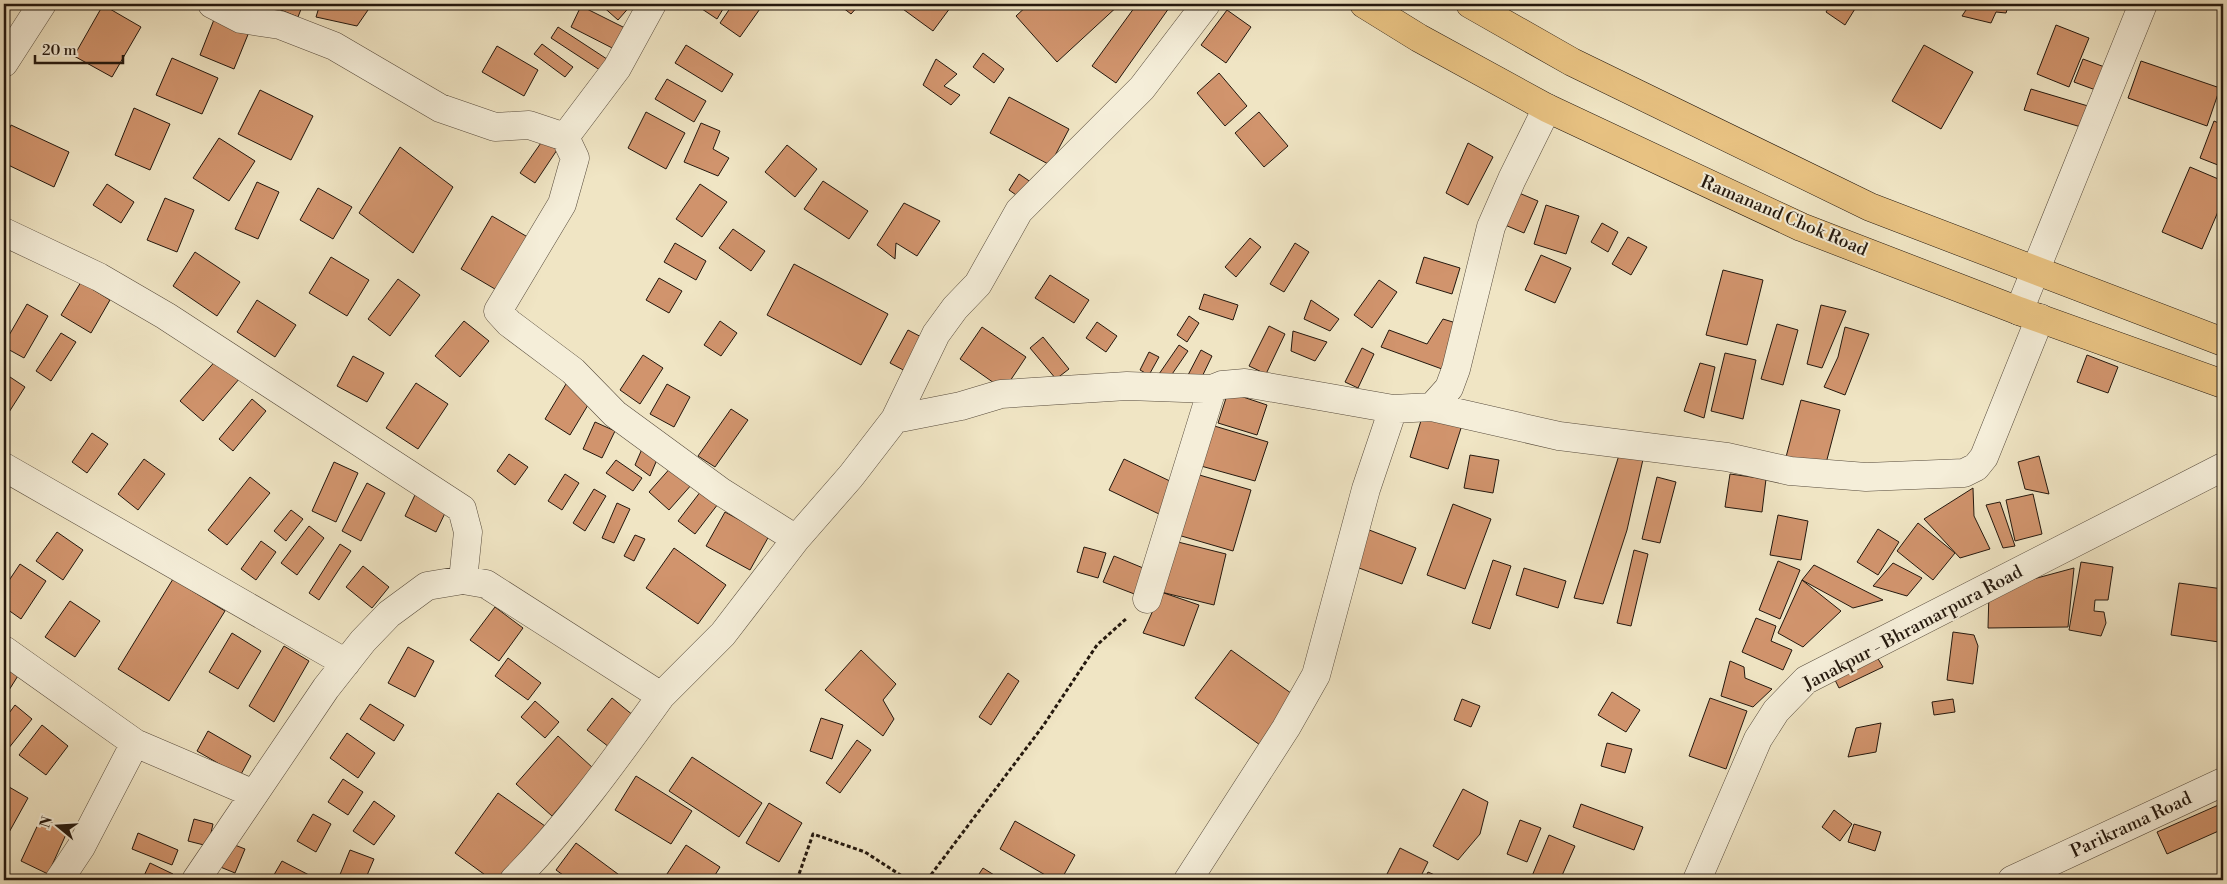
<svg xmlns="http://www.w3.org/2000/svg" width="2227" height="884" font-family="'Libre Bodoni',serif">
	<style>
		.building { fill: #d1946d; stroke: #24180e }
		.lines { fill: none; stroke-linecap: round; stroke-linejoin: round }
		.minor-casing { stroke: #574b3c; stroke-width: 29 }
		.highway-casing { stroke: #24180e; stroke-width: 29 }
		.path { stroke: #24180e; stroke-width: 3; stroke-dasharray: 4 2.5; stroke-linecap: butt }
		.minor { stroke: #f5eed9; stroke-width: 28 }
		.highway { stroke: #e8c282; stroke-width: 28 }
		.labels { text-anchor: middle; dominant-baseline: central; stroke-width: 4; stroke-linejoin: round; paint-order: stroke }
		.street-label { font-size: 18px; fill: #24180e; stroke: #f5eed9 }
	</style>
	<rect width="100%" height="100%" fill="#f0e5c4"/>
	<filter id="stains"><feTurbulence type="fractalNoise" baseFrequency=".004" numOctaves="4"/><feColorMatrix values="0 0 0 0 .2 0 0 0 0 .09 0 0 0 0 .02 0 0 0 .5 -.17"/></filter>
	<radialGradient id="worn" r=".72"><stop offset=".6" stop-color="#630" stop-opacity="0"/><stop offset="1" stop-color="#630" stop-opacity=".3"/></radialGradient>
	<path class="building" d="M266 4H303L298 17Z
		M320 4H367L368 10 357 26 316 17Z
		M600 4H632L618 20Z
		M696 4H726L717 19 696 5Z
		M733 4H760L762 6 740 37 720 23Z
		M838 4H860L851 14Z
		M896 4H953L933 31Z
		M1029 4H1120L1057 62 1016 16Z
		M1137 4H1163L1169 8 1116 83 1092 66Z
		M1831 4H1858L1845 25 1826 12Z
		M1970 4H2009L2006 13 1996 12 1991 23 1962 16Z
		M103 5 141 27 112 77 74 56Z
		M581 6 633 32 622 53 571 27Z
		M1227 10 1251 27 1226 63 1201 45Z
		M215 17 249 32 234 69 200 55Z
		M2056 25 2089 38 2069 87 2037 74Z
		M558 27 613 63 606 74 551 38Z
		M542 44 573 67 565 77 534 54Z
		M686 45 733 74 722 92 675 63Z
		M1924 45 1973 72 1941 129 1892 101Z
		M497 46 538 70 524 96 482 72Z
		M983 53 1004 69 994 83 973 67Z
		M172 58 218 78 202 114 156 95Z
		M936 59 957 74 944 86 960 95 951 105 923 85Z
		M2083 59 2110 69 2101 92 2074 82Z
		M2141 61 2220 88 2207 126 2128 98Z
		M1219 73 1247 106 1225 126 1197 93Z
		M667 79 706 101 694 122 655 99Z
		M2031 89 2088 106 2081 127 2024 110Z
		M260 90 313 116 291 160 238 134Z
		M1009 97 1069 129 1050 165 990 133Z
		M134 108 170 124 150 170 115 155Z
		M646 112 685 133 666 169 628 148Z
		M1259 112 1288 146 1264 167 1235 133Z
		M2214 121 2223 125V167L2200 158Z
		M701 123 720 131 713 149 729 158 718 176 684 162Z
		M11 125 69 152 54 187 4 163V142Z
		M219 138 255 161 229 201 193 178Z
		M543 140 557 150 535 183 520 173Z
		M1468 143 1493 157 1468 205 1446 193Z
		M787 145 817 169 795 197 765 172Z
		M400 147 453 187 413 253 359 213Z
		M2190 167 2223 181V200L2202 249 2162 232Z
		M1019 174 1050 195 1039 211 1009 190Z
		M823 181 868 211 849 239 804 209Z
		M257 182 279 192 258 239 235 229Z
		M107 184 134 202 121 223 93 205Z
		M700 184 727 202 702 237 676 219Z
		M318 188 352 207 333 239 300 220Z
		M1519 193 1538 201 1524 233 1505 225Z
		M165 198 194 210 177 252 147 240Z
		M904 203 940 221 917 256 896 243 895 259 877 245Z
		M1546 205 1579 216 1566 254 1534 244Z
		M492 216 531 239 500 292 461 269Z
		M1602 223 1618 232 1608 252 1591 242Z
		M733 229 765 251 751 271 719 248Z
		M1628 237 1647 247 1631 275 1612 264Z
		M1250 238 1261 247 1236 277 1225 267Z
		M675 243 706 261 696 280 664 262Z
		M1295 243 1309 252 1284 292 1270 284Z
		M195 252 240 282 217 316 173 286Z
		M1541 255 1571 268 1555 303 1525 290Z
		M331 257 369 280 347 316 309 293Z
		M1424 257 1460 268 1452 294 1416 283Z
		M794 264 888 314 861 365 767 315Z
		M1723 270 1763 280 1747 345 1706 335Z
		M1050 275 1089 300 1074 323 1035 298Z
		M659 278 682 291 669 313 646 300Z
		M398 279 420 295 390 336 368 319Z
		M1379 280 1397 292 1372 328 1354 315Z
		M81 282 110 300 91 333 61 315Z
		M1204 294 1238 305 1233 320 1199 309Z
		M257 300 296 325 275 357 237 332Z
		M1311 300 1339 319 1330 331 1304 319Z
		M27 304 48 316 24 358 4 347V344Z
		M1821 305 1846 311 1822 368 1807 364Z
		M1189 316 1199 323 1187 342 1177 335Z
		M1443 319 1456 323 1442 369 1381 347 1389 330 1427 344Z
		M464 321 489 341 460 377 435 356Z
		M720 321 737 333 721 356 704 345Z
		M1097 322 1117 336 1106 352 1086 338Z
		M1777 324 1798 330 1783 385 1761 379Z
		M1269 326 1285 334 1266 374 1249 366Z
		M982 327 1026 357 1004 390 960 359Z
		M1845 327 1869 334 1845 395 1824 387 1838 357Z
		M908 330 929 341 911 374 890 363Z
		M1293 331 1327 342 1315 361 1291 351Z
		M61 333 76 342 51 381 36 371Z
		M1043 337 1069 369 1056 379 1030 348Z
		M1179 345 1188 351 1168 380 1159 374Z
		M1362 348 1374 354 1358 388 1345 382Z
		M1201 350 1212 356 1199 383 1187 377Z
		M1149 352 1159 357 1149 375 1140 370Z
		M1725 353 1756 360 1743 419 1711 411Z
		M643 355 663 368 640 404 620 390Z
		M2087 355 2118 367 2108 393 2077 382Z
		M353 356 384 373 367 402 337 386Z
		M218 358 240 378 203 421 180 401Z
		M1700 363 1715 367 1704 418 1684 411Z
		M4 373 25 387 4 420Z
		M416 383 448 404 418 449 386 428Z
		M566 384 591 400 570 435 545 419Z
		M667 384 690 397 674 427 650 414Z
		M1228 392 1267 405 1257 435 1218 423Z
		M252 399 266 411 233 451 219 439Z
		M1801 400 1840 410 1825 467 1786 457Z
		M731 409 748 420 715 467 698 456Z
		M1423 414 1462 425 1448 469 1410 457Z
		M595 422 615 431 602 458 583 449Z
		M1211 425 1268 442 1255 481 1201 466Z
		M92 433 108 444 87 473 72 462Z
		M645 442 659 455 650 476 635 465Z
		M1620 452 1644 455 1627 530 1603 604 1574 598Z
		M509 454 528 467 515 485 497 471Z
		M1470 455 1499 460 1493 493 1464 488Z
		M2039 456 2049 494 2025 489 2018 462Z
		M144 459 165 474 138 510 118 494Z
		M1124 459 1174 483 1159 514 1109 490Z
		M616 460 642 478 633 491 606 473Z
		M334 462 358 473 336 522 312 511Z
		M673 465 693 483 669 510 649 492Z
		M565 474 579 483 562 510 548 501Z
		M1196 474 1251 490 1233 551 1178 535Z
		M1730 474 1766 479 1762 512 1725 507Z
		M250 477 270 493 227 545 208 530Z
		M1657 477 1676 482 1660 543 1642 539Z
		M367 483 385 493 361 541 342 531Z
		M1973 488 1974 516 1990 549 1960 558 1924 519Z
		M594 489 606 496 585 531 573 523Z
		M701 491 718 504 695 534 678 521Z
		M2033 494 2042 534 2015 541 2006 500Z
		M415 495 446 511 436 532 405 516Z
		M2000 502 2015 546 2003 548 1986 505Z
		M617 503 630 509 614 543 602 538Z
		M1453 504 1491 519 1465 589 1427 575Z
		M291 510 303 519 286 541 274 531Z
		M725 512 769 536 750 570 706 546Z
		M1778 515 1808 521 1801 560 1770 555Z
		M1918 523 1955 553 1933 580 1897 551Z
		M309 526 324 538 297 575 281 563Z
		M1364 528 1416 548 1402 584 1351 565Z
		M1878 529 1899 542 1878 575 1857 562Z
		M57 532 83 550 63 580 36 561Z
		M635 535 645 539 634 561 624 556Z
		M261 541 276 552 256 580 241 569Z
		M1174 541 1226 554 1214 605 1161 592Z
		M340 544 351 551 319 600 309 593Z
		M1084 547 1106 553 1098 578 1077 572Z
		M674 548 726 585 698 624 646 588Z
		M1634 550 1648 554 1631 626 1617 623Z
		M1114 556 1148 570 1137 595 1103 582Z
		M1493 560 1511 566 1490 629 1472 623Z
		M1778 561 1800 570 1780 619 1759 610Z
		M2081 562 2113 567 2108 600H2095L2094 611 2104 612 2106 623 2101 636 2069 630Z
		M1893 563 1922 578 1907 596 1873 586Z
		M20 564 46 581 21 619 4 607V588Z
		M1814 565 1883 600 1853 608 1802 580Z
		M363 566 389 587 372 608 346 587Z
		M1524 568 1566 581 1558 608 1516 595Z
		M2074 568 2068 627 1988 628 1989 591Z
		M173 579 225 611 169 701 118 669Z
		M1802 580 1841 611 1803 647 1778 633Z
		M2179 583 2223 589V619L2219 642 2171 635Z
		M1161 592 1199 605 1184 646 1143 633Z
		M70 601 100 621 75 657 45 637Z
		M495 607 523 628 499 661 470 640Z
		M1756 618 1776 626 1771 641 1792 650 1783 670 1742 652Z
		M1953 632 1974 635 1978 646 1973 684 1947 680Z
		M232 633 261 651 238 689 209 672Z
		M284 646 309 661 274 722 249 706Z
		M408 647 434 661 415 697 388 683Z
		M861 650 896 684 883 700 894 719 883 736 825 690Z
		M1231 650 1295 696 1260 745 1195 698Z
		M1877 657 1883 667 1839 688 1834 678Z
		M508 658 541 683 528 700 495 676Z
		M4 659 21 671 4 698Z
		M1730 661 1744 667 1745 678 1772 689 1753 707 1721 696Z
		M1008 673 1019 681 991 725 979 717Z
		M1612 692 1640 710 1626 732 1598 715Z
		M612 698 634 716 609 747 587 730Z
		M1710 698 1747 711 1726 769 1689 756Z
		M1462 699 1480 706 1471 727 1454 720Z
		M1953 699 1955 712 1934 715 1932 702Z
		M535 701 559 722 545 738 521 717Z
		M370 704 404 725 394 741 360 719Z
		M15 705 32 719 8 749 4 746V720Z
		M821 718 843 725 832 759 810 751Z
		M1881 723 1876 752 1848 757 1856 728Z
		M42 725 68 746 46 775 19 755Z
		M208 731 251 756 240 776 197 751Z
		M347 733 375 753 358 778 330 758Z
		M558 736 593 768 552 816 516 784Z
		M857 740 871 750 840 793 826 783Z
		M1607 743 1632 749 1625 773 1601 766Z
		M692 757 762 803 739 837 669 791Z
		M636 776 692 811 671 844 615 810Z
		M343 779 363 792 348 815 328 802Z
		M4 784 28 798 7 836 4 834Z
		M1463 789 1488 802 1480 834 1458 860 1433 846Z
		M498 793 545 826 506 880H492L455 853Z
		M374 801 395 816 374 845 353 831Z
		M769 803 802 823 779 862 746 843Z
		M2223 803V829L2167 854 2157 832Z
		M1581 804 1643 827 1634 850 1573 827Z
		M1834 810 1852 824 1840 841 1822 827Z
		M313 814 331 824 316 852 297 841Z
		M41 818 68 830 48 874 21 861Z
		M194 819 213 824 208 846 188 841Z
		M1520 820 1541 828 1527 862 1507 854Z
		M1015 821 1075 855 1061 880H1054L1000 849Z
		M1854 824 1881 832 1875 851 1848 842Z
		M138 833 178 850 172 865 132 849Z
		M1549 835 1575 846 1560 880H1543L1532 876Z
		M222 840 245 849 235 873 213 864Z
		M576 843 626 880H570L556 870Z
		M686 845 720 867 712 880H663Z
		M1400 848 1428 862 1419 880H1384Z
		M350 850 374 859 365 880H348L339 877Z
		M282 861 309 875 306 880H271Z
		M150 863 173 874 170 880H142Z
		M983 868 1002 880H975Z
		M1428 872 1446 880H1424Z"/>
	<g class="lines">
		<g class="minor-casing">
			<path id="minor" d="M212 4 241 19 280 25 334 46 440 108 495 127 529 125 565 137
				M652 4 617 68 565 137 575 158 562 204 498 311 509 323 573 371 615 414 720 491 796 539
				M4 63 42 4
				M4 232 99 277 166 316 462 509 468 532 463 580
				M2019 311 2143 4
				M1432 407 1559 436 1727 457 1790 471 1866 477 1964 473 1976 467 1984 457 2040 318
				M895 419 961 406 1001 394 1127 386 1212 389
				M4 467 346 663
				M1147 599 1212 389 1222 385 1245 383 1393 409 1432 407 1449 388 1456 369 1491 227 1512 179 1547 108
				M4 650 135 743 254 794
				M59 880 81 847 135 743
				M196 880 326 688 363 641 389 614 427 586 463 580 486 584 661 696 723 634 796 539 851 476 895 419 936 334 955 308 978 284 1019 211 1142 88 1206 4
				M514 880C569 824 615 760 661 696
				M1188 880 1286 728 1316 675 1366 489 1393 409
				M1697 880 1758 739 1776 711 1806 680 2223 467
				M2012 880 2223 782"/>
		</g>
		<g class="highway-casing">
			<path id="highway" d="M1364 4 1419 38 1547 108 1801 227 2019 311 2223 384
				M1470 4 1572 62 1870 207 2223 342"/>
		</g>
		<path class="path" d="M797 880 813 834 865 852 908 880
			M927 880 1043 726 1097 645 1127 618"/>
		<use href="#minor" class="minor"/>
		<use href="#highway" class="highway"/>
	</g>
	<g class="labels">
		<g class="street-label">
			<text transform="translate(1784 216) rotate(23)">Ramanand Chok Road</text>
			<text transform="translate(1913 628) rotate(-28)">Janakpur - Bhramarpura Road</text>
			<text transform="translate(2131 825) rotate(-25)">Parikrama Road</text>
		</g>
	</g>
	<rect width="2227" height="884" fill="none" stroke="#f0e5c4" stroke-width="20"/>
	<rect x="5" y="5" width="2217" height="874" fill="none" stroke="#24180e" stroke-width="2.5"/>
	<rect x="10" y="10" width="2207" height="864" fill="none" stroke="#24180e"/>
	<g transform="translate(58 826) rotate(288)" stroke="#f5eed9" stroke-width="4" paint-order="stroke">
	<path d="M0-4L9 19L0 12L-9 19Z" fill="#24180e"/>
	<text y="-8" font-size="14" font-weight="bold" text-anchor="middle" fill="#24180e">N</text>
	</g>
	<path d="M35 55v8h88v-8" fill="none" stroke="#24180e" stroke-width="2.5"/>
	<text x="42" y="55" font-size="15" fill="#24180e" stroke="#f5eed9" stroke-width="4" paint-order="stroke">20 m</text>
	<rect width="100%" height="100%" filter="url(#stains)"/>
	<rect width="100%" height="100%" fill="url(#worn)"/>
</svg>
